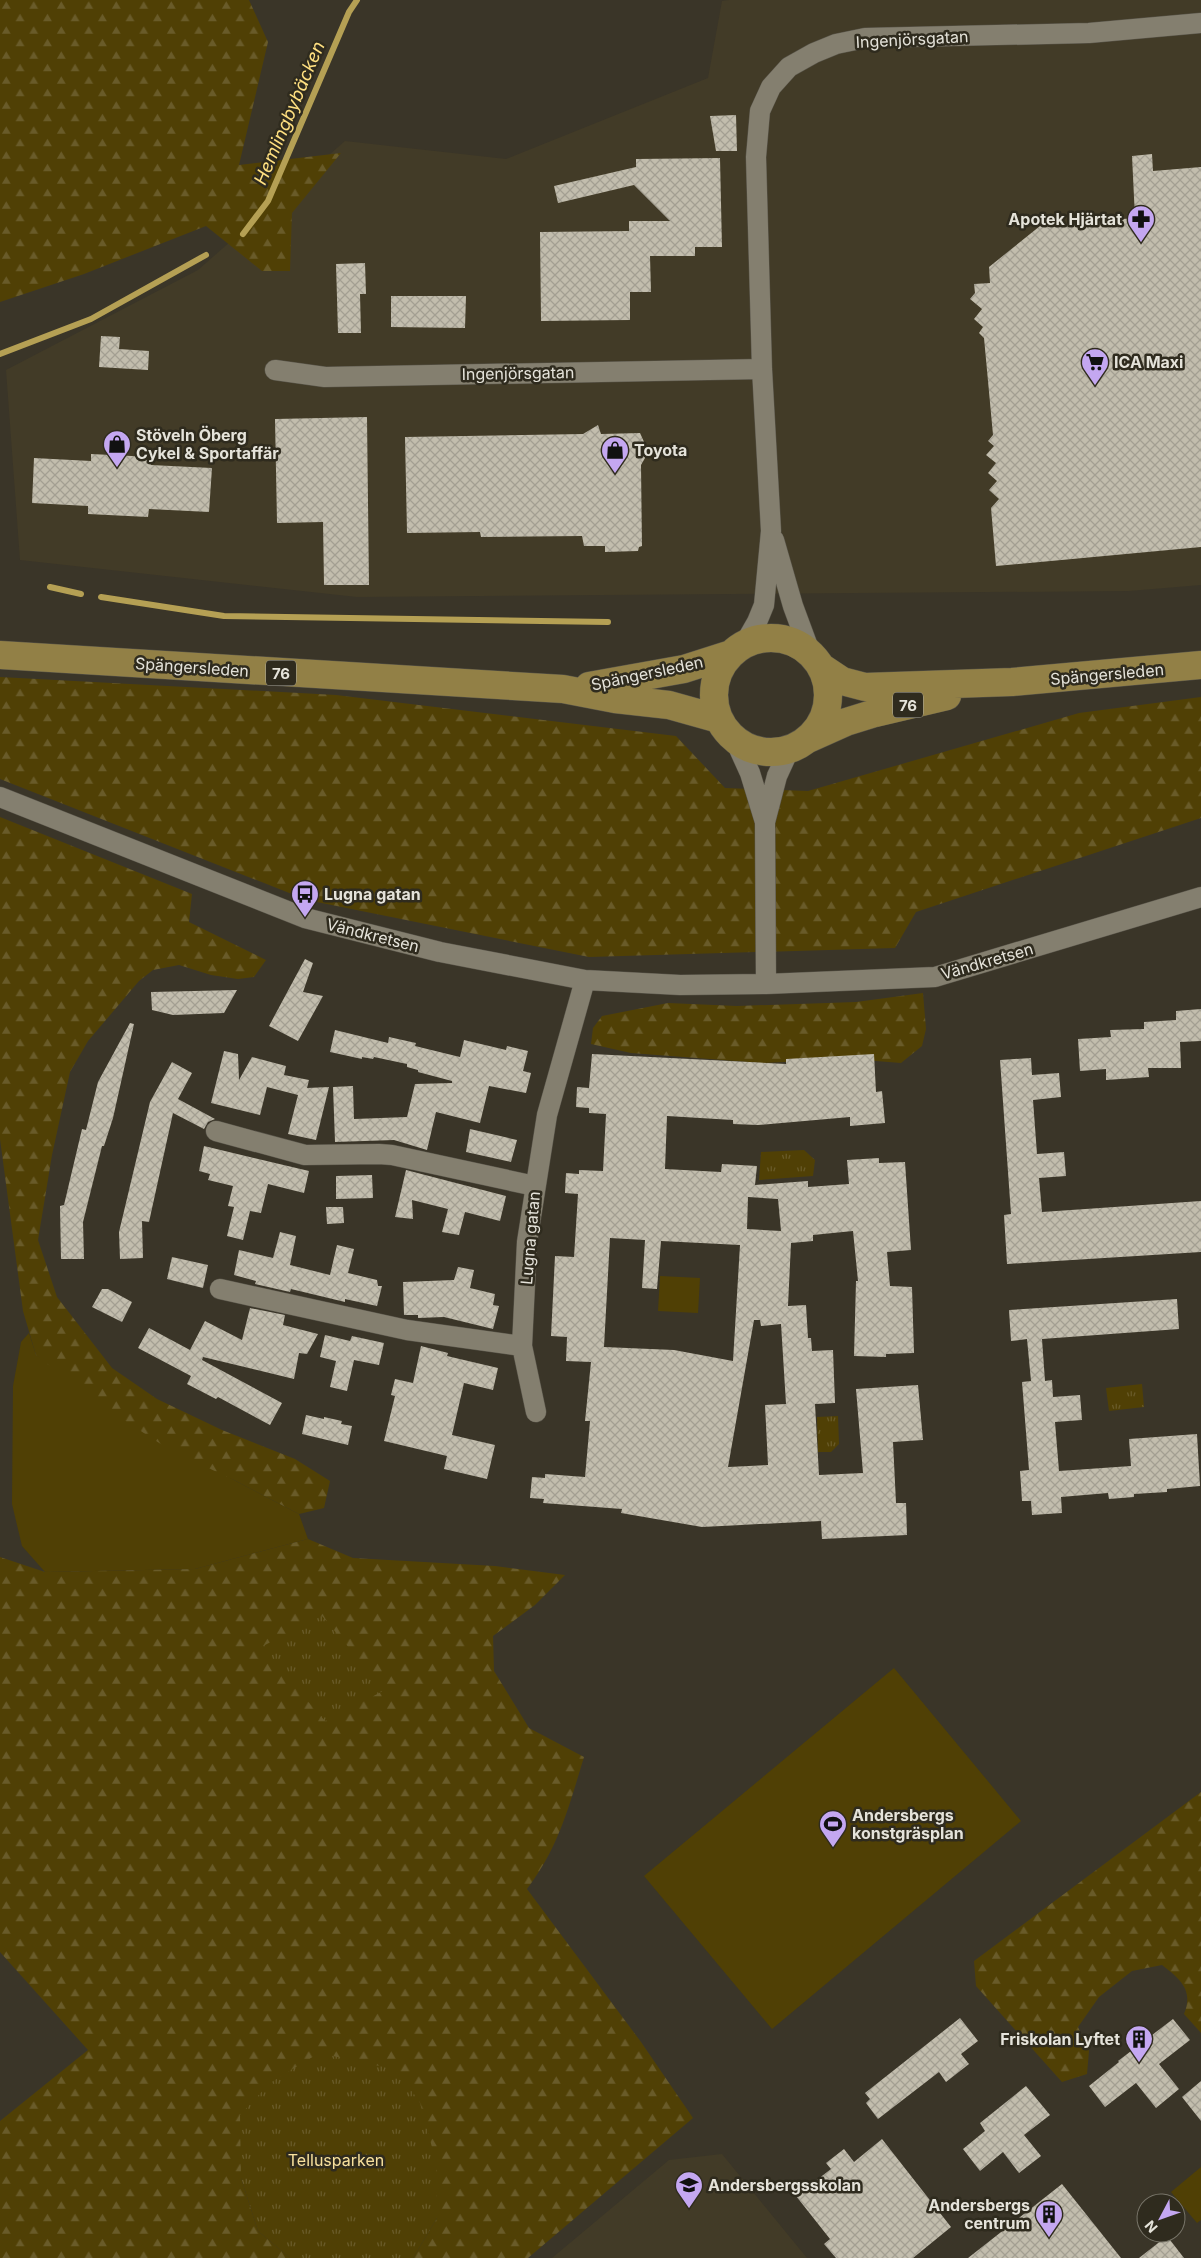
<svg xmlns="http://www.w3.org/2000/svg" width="1201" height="2258" font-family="Inter,sans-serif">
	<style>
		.built { fill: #423b27 }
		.green { fill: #504005 }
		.forest { fill: url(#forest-firs) }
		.park { fill: url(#park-tufts) }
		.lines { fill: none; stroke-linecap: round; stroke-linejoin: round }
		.stream { stroke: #b5a054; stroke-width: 6 }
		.building { fill: url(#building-cross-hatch); fill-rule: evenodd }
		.street-casing { stroke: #585449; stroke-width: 21 }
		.primary-casing { stroke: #585449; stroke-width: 29 }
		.street { stroke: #847f6f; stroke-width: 20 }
		.primary { stroke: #928046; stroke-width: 28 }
		.labels { text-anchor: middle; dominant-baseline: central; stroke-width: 5; stroke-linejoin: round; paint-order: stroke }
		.shield { fill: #2f2b1e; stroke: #aeaca2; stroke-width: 1 }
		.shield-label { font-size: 15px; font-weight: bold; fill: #e5e3da }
		.street-label { font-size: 16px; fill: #e5e3da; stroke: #2f2b1e }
		.poi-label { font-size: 16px; font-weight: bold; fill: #e5e3da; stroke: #2f2b1e; text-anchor: start }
		.park-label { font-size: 16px; fill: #f8e19d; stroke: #2f2b1e }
		.water-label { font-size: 18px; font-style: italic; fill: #ffe081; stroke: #2f2b1e }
	</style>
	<defs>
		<pattern id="forest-firs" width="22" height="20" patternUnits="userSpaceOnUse" patternTransform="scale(1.25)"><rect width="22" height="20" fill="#504005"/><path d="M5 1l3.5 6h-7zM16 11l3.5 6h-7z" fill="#695b29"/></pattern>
		<pattern id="park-tufts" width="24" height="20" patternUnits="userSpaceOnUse" patternTransform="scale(1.25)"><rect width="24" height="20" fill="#504005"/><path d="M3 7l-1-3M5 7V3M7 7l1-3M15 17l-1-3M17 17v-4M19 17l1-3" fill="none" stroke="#695b29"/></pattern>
		<pattern id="building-cross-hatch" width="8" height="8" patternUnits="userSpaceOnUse" patternTransform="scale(1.25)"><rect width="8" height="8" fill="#c2bdad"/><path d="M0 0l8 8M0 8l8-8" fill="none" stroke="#a39f92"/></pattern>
	</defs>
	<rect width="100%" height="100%" fill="#3a3528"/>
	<path class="built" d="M729 0H1201V585L1129 591 357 597 20 560 6 370 198 270 345 141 506 159 708 78 722 1Z
		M722 2154 807 2258H552L669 2160Z"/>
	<path class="green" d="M660 1276 700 1278 698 1313 658 1311Z
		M29 1333 36 1355 234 1480 299 1514 308 1539 195 1569 45 1572 22 1546 12 1504 13 1386 21 1342Z
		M894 1668 1021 1821 772 2029 644 1876Z
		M1201 2167V2220L1197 2223 1171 2192Z"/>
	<path class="forest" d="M0 0H249L268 42 239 165 341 153 292 213 290 271H262L206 226 84 274 0 302Z
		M0 677 336 695 676 736 725 788 808 791 1079 713 1201 697V818L916 912 895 948 589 957 307 900 0 779Z
		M0 817 192 894 189 922 266 960 254 977 238 979 211 975 179 965 153 970 139 981 88 1041 70 1072 52 1155 38 1240 57 1297 112 1368 157 1399 222 1430 295 1459 330 1481 324 1508 299 1514 234 1480 170 1450 93 1400 36 1355 23 1311 0 1139Z
		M923 993 926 1029 922 1046 901 1063 851 1059 762 1063 631 1053 591 1044 593 1028 602 1016 668 1003 737 1006 856 1002Z
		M308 1539 353 1558 495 1566 565 1575 535 1605 493 1636 494 1671 529 1728 584 1757C569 1806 559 1847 527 1889L641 2042 693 2118 528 2258H413L437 2218 241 2178 258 2231 290 2258H0V2121L88 2050 0 1952V1557L45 1572 195 1569Z
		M1201 1792V2033L1184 2014C1194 1990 1180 1979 1162 1965L1132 1971 1099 1997 1078 2027 1089 2051 1087 2074 1062 2082 976 1986 974 1961Z"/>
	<path class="park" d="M804 1150 815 1160 813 1176 759 1180 761 1152Z
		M1142 1384 1144 1407 1109 1411 1106 1388Z
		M838 1416 839 1444 831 1452H818L817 1417Z
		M322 1616 385 1690 325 1721 261 1647Z
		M319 2053 398 2070 420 2103 436 2162 437 2218 413 2258H290L258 2231 241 2178 240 2115 270 2083Z"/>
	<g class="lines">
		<path class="stream" d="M243 234 268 201 349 12 357 0
			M0 354 91 319 206 255
			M50 587 81 594
			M101 597 224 616 608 622"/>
	</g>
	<path class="building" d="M736 115 737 151H716L710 116Z
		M1152 154 1153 171 1201 167V547L996 566 991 508 999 499 989 490 997 481 988 473 996 463 986 455 994 446 988 441 993 435 984 338 979 333 983 327 974 319 982 309 970 299 975 293 974 284 990 283 989 267 1040 226 1135 218 1132 156Z
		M720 158 722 247H695V256H650L651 292H630V320L541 321 540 232 629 231V221H670L634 185 558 203 554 186 636 167V159Z
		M365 263 366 294H360L361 333H338L336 264Z
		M391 296H466L465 328 391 327Z
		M101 336 120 337 119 349 149 351 148 370 99 367Z
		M367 417 369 585H324L323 522 277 523 275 419Z
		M598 425 601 434 640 433 645 444V458L641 465 642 546 639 547 638 551 605 552V546H584L582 536 481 537 480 532 407 533 405 437 583 434Z
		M91 454 152 457 151 465 212 468 209 512 149 509 148 517 88 514V506L32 503 34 458 91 461Z
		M305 959 313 963 303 992 323 996 298 1041 269 1026Z
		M237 990 224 1013 173 1015 152 1010 151 992Z
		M1201 1009V1041L1180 1042 1181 1068H1148L1149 1077 1106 1080V1069L1080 1071 1078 1039 1111 1037 1110 1030 1144 1029V1022L1176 1020V1011Z
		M130 1023 134 1024 113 1118 104 1146H102L83 1222 84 1259H61L60 1206 64 1205 82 1129 86 1130 98 1082Z
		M335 1030 388 1043 389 1037 416 1043 415 1046 460 1057 464 1040 506 1050 507 1046 528 1051 523 1071 531 1073 526 1093 489 1086 480 1123 436 1112 427 1150 394 1140 335 1142 333 1087 353 1086 354 1119 407 1117 415 1084 452 1083V1081L418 1072V1070L407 1067V1064L374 1057 373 1059 362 1057V1059L330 1052Z
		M224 1051 238 1054 239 1080 252 1057 286 1066 284 1075 309 1080 307 1088 329 1087 316 1140 288 1134 298 1095 267 1087 260 1115 211 1103Z
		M592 1054 786 1064V1059L874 1054 876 1092 882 1091 885 1123 850 1126V1117L758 1125 733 1124V1120L667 1116 665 1169 721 1172 722 1164 757 1166 755 1185 808 1181V1187L849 1184 847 1160 879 1158V1163L905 1162 911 1250 887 1252 890 1286 912 1287 914 1353 886 1354V1357L854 1356 856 1281H858L853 1231 813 1235V1241L791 1243 788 1306 806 1305 808 1338H811L812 1351 833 1350 835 1403 815 1404 819 1475 863 1473 856 1389 918 1385 923 1440 893 1442 896 1503H906L907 1535 822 1539 821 1521 702 1527 621 1513 622 1509 543 1503 544 1499 530 1498 532 1477 545 1478V1474L585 1477 590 1421H585L591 1362 566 1361 567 1337 551 1336 555 1256 574 1257 578 1194 565 1193 566 1173 579 1174V1170L603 1171 606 1114 589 1113V1108L576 1107 577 1087 589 1088ZM748 1197 778 1199 781 1231 747 1229ZM610 1238 645 1240 642 1288 657 1289 661 1241 740 1245 733 1361 674 1350 604 1347ZM754 1320H760L761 1326 781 1324 786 1404 765 1405 768 1465 728 1467Z
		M1031 1058 1032 1075 1059 1073 1061 1097 1033 1100 1037 1154 1064 1152 1066 1176 1039 1178 1042 1212 1201 1201V1252L1007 1264 1004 1215 1011 1214 1000 1060Z
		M172 1062 192 1073 178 1099 215 1119 208 1122 204 1129 173 1113 149 1222 142 1221 143 1258 120 1259 119 1232 150 1102Z
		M470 1129 517 1140 511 1162 466 1152Z
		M204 1146 309 1171 304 1193 268 1184 261 1213 250 1211 243 1240 227 1236 234 1207 228 1206 233 1186 208 1180 210 1174 199 1171Z
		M406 1170 506 1196 500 1221 465 1212 459 1235 442 1232 448 1209 412 1200 413 1219 395 1217Z
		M372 1175 373 1198 336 1199V1176Z
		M326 1207H343L344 1223 327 1224Z
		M280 1232 296 1236 290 1265 330 1275 337 1245 354 1249 348 1273 377 1280 378 1286H382L377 1306 345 1299V1302L291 1289 290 1292 255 1284 256 1281 234 1275 239 1250 273 1258Z
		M172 1257 208 1265 203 1288 167 1279Z
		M458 1267 474 1270 470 1288 495 1294 493 1305 499 1306 493 1329 444 1317 418 1318V1315H404L403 1282 454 1280Z
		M102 1289H108L132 1302 122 1322 92 1307Z
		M1177 1299 1179 1329 1042 1339 1045 1381 1052 1380 1053 1397 1080 1395 1082 1420 1055 1422 1059 1471 1131 1466 1129 1439 1197 1434 1200 1486 1167 1489V1492L1134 1494V1497L1109 1499 1108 1493 1061 1497 1062 1513 1032 1515 1031 1501H1022L1020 1471 1029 1470 1022 1382 1031 1381 1027 1339 1011 1341 1009 1310Z
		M250 1308 285 1315 283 1325 318 1334 307 1354 299 1353 294 1379 203 1357 202 1360 282 1403 270 1425 218 1397 216 1399 187 1384 191 1376 138 1348 149 1328 190 1350 205 1321 242 1340Z
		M325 1335 350 1341 352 1336 384 1343 379 1365 354 1360 347 1391 330 1387 336 1361 320 1357Z
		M421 1346 448 1353 447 1356 498 1368 493 1390 464 1383 452 1435 495 1445 487 1479 444 1469 447 1456 384 1441 395 1396 391 1395 395 1379 413 1383Z
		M306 1415 324 1419V1417L342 1421 341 1424 352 1426 348 1445 302 1434Z
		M960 2018 978 2041 961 2054 969 2064 946 2082 939 2072 878 2119 866 2103 870 2099 865 2093Z
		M1173 2019 1190 2040 1159 2064 1179 2089 1156 2108 1136 2083 1105 2107 1089 2086 1119 2062 1118 2061Z
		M1201 2081V2121L1182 2097Z
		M1026 2086 1050 2115 1024 2135 1041 2156 1019 2173 1003 2152 980 2171 963 2149 985 2131 980 2123Z
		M882 2139 951 2227 913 2258H836L824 2244 830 2239 796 2196 831 2169 826 2163 844 2149 854 2162Z
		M1062 2184 1121 2258H968Z
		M1167 2236 1184 2258H1139Z"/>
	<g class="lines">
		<g class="street-casing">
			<path id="street" d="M275 370 325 377 762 369
				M774 540 793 606 810 652
				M745 643 757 622 764 605 771 531 762 369 756 157 760 111 771 87 789 67 814 53 836 44 865 38 1089 33 1201 23
				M735 740 750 773 765 822
				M0 797 305 918 440 952 585 980 680 985 766 984 935 977 1201 897
				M766 984 765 822 777 776 789 750
				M216 1131 305 1155 379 1154 392 1155 535 1186
				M220 1289 407 1330 522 1346
				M536 1412 522 1346 527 1242 547 1115 585 980"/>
		</g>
		<g class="primary-casing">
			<path id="primary" d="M714 695a57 57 0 1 1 114 0a57 57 0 1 1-114 0Z
				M0 655 563 689 615 699 669 705 719 719
				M821 667 842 681 865 687 1012 682 1201 665
				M589 686 684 669 731 654
				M808 739 846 722 875 713 947 696"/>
		</g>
		<use href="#street" class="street"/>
		<use href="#primary" class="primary"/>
	</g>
	<defs>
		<g id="pharmacy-pin" transform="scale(1.4375)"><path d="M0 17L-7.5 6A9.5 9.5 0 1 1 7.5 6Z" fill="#c4a7f1" stroke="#2f2b1e"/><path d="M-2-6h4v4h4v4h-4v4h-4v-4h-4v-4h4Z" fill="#111"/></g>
		<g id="supermarket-pin" transform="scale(1.4375)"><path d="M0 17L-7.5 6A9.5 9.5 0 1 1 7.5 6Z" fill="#c4a7f1" stroke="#2f2b1e"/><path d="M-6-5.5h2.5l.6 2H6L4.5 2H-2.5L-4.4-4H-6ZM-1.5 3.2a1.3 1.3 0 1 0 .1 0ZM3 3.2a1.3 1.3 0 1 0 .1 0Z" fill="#111"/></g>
		<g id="shop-pin" transform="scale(1.4375)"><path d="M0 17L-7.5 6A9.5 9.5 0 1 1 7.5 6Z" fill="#c4a7f1" stroke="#2f2b1e"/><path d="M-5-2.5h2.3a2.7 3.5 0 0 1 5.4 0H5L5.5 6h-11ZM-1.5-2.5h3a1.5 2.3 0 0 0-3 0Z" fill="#111"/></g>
		<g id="bus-pin" transform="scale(1.4375)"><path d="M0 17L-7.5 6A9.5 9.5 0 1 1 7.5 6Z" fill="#c4a7f1" stroke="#2f2b1e"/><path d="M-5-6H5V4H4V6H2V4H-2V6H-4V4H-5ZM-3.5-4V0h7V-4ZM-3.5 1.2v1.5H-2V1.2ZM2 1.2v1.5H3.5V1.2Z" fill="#111"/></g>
		<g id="stadium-pin" transform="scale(1.4375)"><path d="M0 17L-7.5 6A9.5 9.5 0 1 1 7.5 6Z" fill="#c4a7f1" stroke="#2f2b1e"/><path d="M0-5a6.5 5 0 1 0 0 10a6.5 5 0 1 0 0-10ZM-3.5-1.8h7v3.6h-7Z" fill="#111"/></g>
		<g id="building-pin" transform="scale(1.4375)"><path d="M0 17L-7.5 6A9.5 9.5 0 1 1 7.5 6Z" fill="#c4a7f1" stroke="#2f2b1e"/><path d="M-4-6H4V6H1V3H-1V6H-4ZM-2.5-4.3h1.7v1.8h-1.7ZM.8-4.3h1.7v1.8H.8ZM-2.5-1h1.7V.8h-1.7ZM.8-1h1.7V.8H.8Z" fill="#111"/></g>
		<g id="school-pin" transform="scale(1.4375)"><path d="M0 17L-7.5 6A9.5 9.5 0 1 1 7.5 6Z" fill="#c4a7f1" stroke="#2f2b1e"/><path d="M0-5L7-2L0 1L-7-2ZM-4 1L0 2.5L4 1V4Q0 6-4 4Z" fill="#111"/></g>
	</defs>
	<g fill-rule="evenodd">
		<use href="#pharmacy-pin" x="1141" y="219"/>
		<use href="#supermarket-pin" x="1095" y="362"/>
		<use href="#shop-pin" x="117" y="444"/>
		<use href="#shop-pin" x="615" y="450"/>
		<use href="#bus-pin" x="305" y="894"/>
		<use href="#stadium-pin" x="833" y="1824"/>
		<use href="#building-pin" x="1139" y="2039"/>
		<use href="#school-pin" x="689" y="2185"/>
		<use href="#building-pin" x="1049" y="2214"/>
	</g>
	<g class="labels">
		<g class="shield">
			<rect x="266" y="660.5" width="30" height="25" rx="4"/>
			<rect x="893" y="692.5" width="30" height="25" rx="4"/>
		</g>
		<g class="shield-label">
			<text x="281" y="673">76</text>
			<text x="908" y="705">76</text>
		</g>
		<g class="street-label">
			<text transform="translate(912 39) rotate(-3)">Ingenjörsgatan</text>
			<text transform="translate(518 373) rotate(-1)">Ingenjörsgatan</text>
			<text transform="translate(192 667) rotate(4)">Spängersleden</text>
			<text transform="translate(647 673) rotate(-12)">Spängersleden</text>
			<text transform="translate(1107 674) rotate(-5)">Spängersleden</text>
			<text transform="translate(373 935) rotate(14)">Vändkretsen</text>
			<text transform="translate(987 961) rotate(-16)">Vändkretsen</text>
			<text transform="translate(530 1238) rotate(-85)">Lugna gatan</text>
		</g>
		<g class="poi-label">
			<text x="1122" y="219" text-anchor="end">Apotek Hjärtat</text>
			<text x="1114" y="362">ICA Maxi</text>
			<text x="136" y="435">Stöveln Öberg<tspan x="136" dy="18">Cykel &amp; Sportaffär</tspan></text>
			<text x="634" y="450">Toyota</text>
			<text x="324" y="894">Lugna gatan</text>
			<text x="852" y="1815">Andersbergs<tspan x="852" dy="18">konstgräsplan</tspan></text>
			<text x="1120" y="2039" text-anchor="end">Friskolan Lyftet</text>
			<text x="708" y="2185">Andersbergsskolan</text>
			<text x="1030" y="2205" text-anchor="end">Andersbergs<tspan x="1030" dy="18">centrum</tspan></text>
		</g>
		<g class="park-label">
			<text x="336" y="2160">Tellusparken</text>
		</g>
		<g class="water-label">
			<text transform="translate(289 113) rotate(-67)">Hemlingbybäcken</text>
		</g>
	</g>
	<g transform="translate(1161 2218) rotate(229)"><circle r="24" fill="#2f2b1e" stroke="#787569"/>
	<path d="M0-4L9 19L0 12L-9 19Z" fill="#c4a7f1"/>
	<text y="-8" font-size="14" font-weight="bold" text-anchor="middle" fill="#e5e3da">N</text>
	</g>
</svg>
